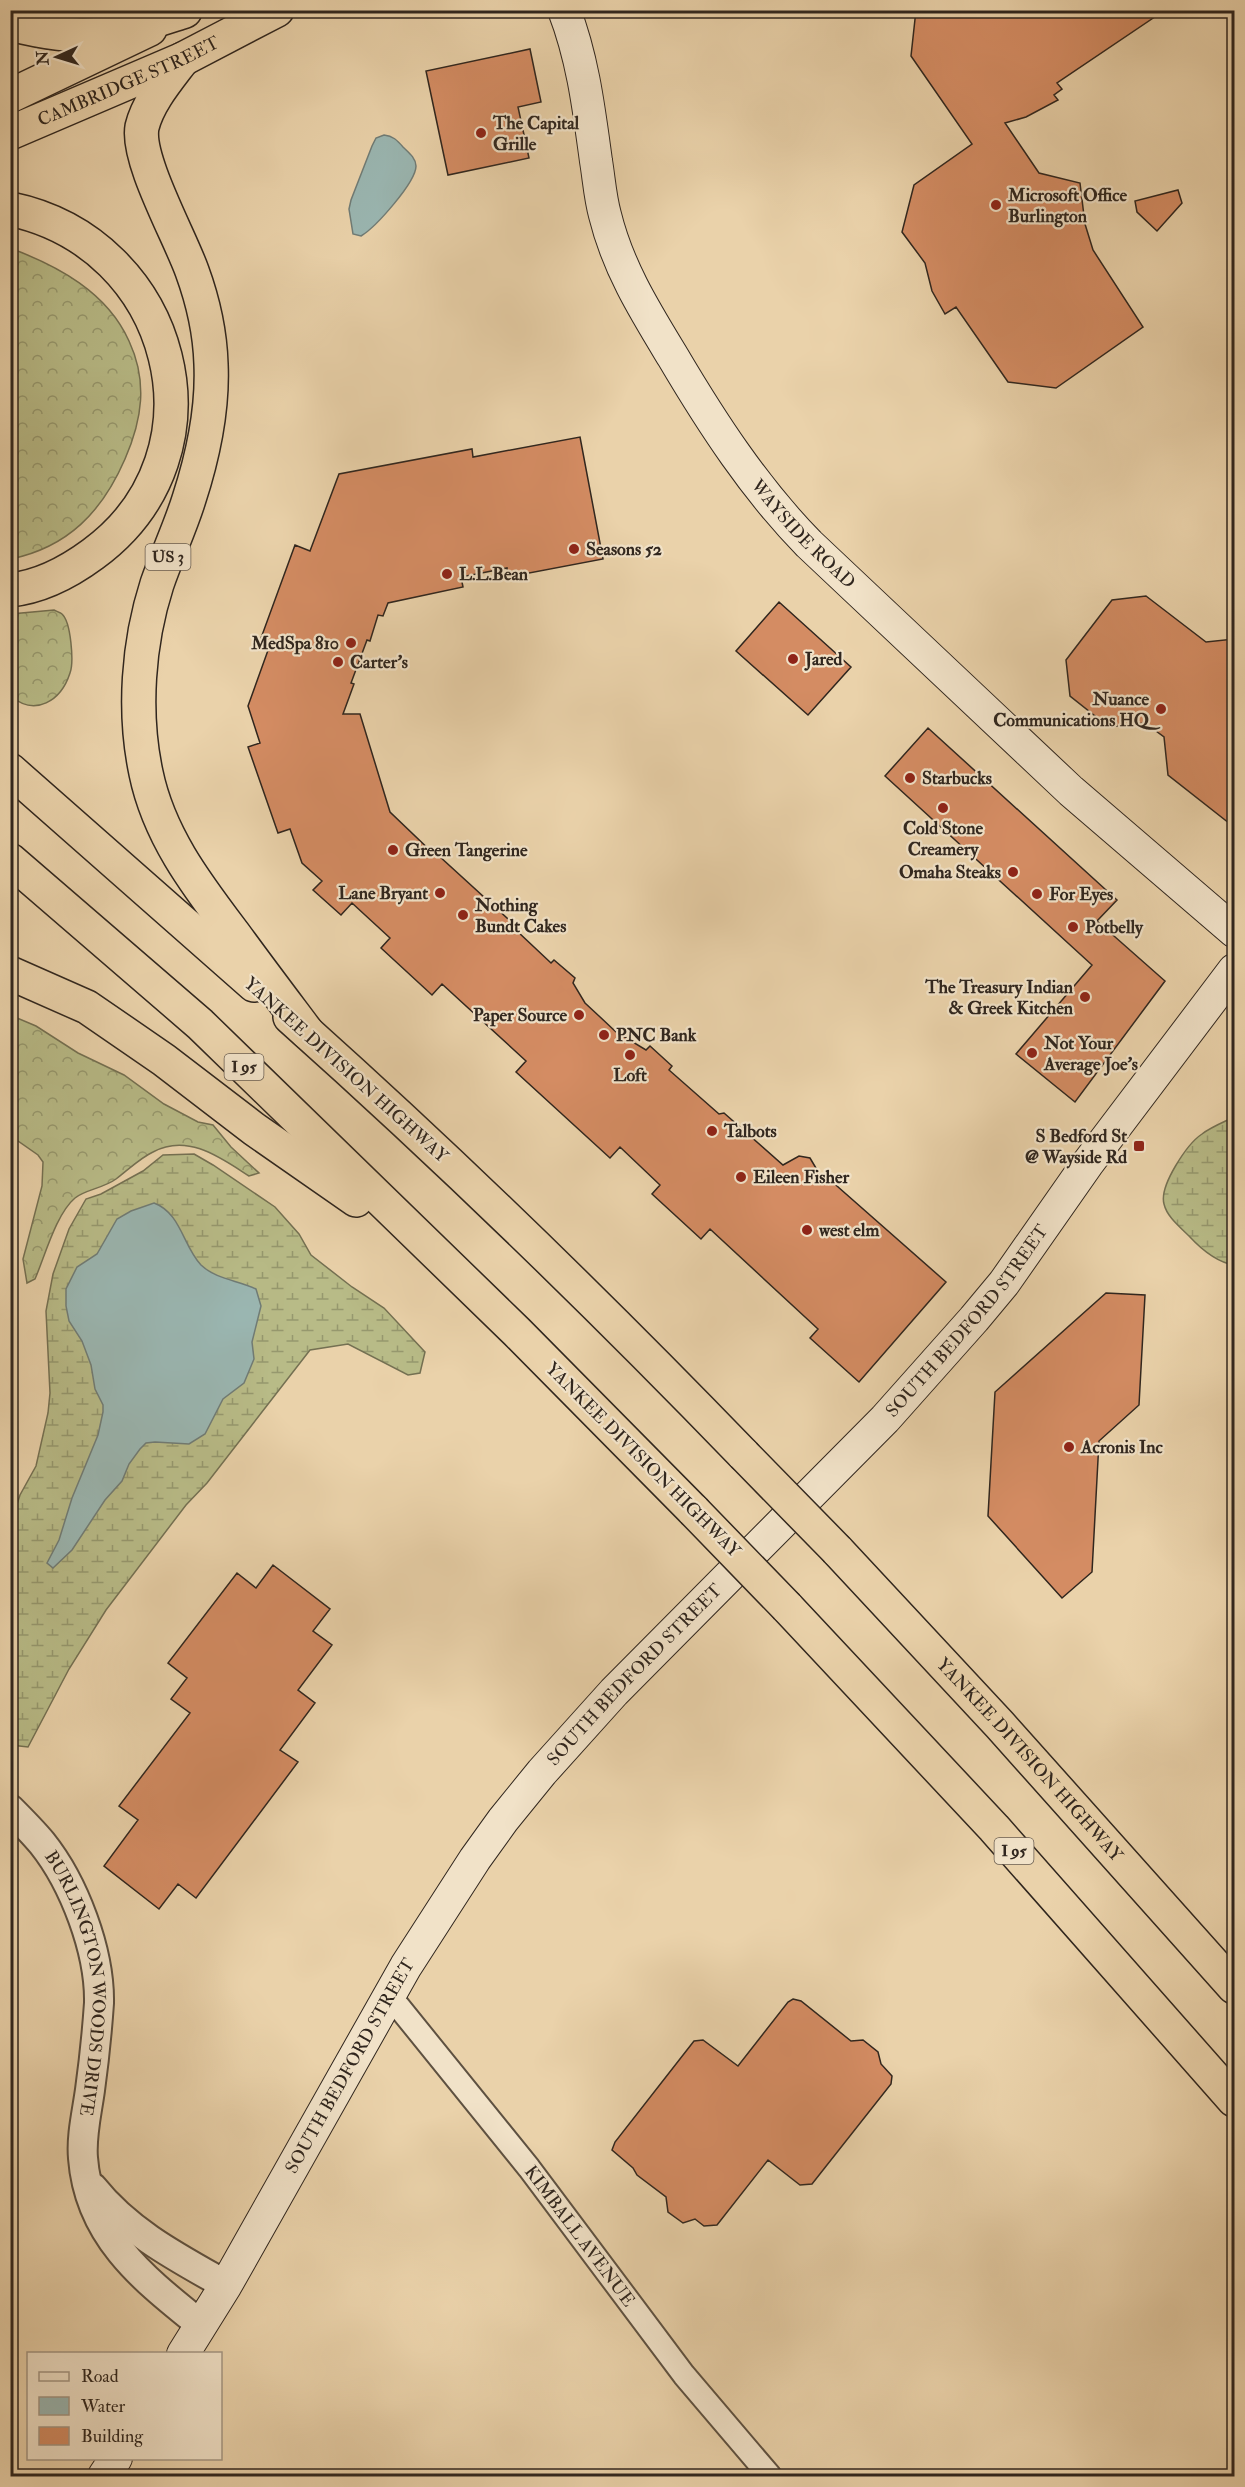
<svg xmlns="http://www.w3.org/2000/svg" width="1245" height="2487" font-family="'IM FELL Double Pica',serif">
	<style>
		.forest { fill: url(#forest-crowns); stroke: #747052; stroke-width: 1.5 }
		.wetland { fill: url(#wetland-marsh); stroke: #747052; stroke-width: 1.5 }
		.water { fill: #9ab6b1; stroke: #707c76; stroke-width: 1.5 }
		.building { fill: #d48c63; stroke: #30261e; stroke-width: 1.5 }
		.lines { fill: none; stroke-linecap: round; stroke-linejoin: round }
		.minor-casing { stroke: #5e5141; stroke-width: 26 }
		.tertiary-casing { stroke: #5e5141; stroke-width: 32 }
		.secondary-casing { stroke: #30261e; stroke-width: 34 }
		.trunk-casing { stroke: #30261e; stroke-width: 36 }
		.motorway-casing { stroke: #30261e; stroke-width: 36 }
		.minor { stroke: #f1e2c8; stroke-width: 22 }
		.tertiary { stroke: #f1e2c8; stroke-width: 28 }
		.secondary { stroke: #f1e2c8; stroke-width: 32 }
		.trunk { stroke: #ead2aa; stroke-width: 33 }
		.motorway { stroke: #ead2aa; stroke-width: 33 }
		.motorway-bridge-casing { stroke: #30261e; stroke-width: 36; stroke-linecap: butt }
		.motorway-bridge { stroke: #ead2aa; stroke-width: 33 }
		.poi-dot { fill: #8f2418; stroke: #f1e2c8; stroke-width: 2 }
		.labels { text-anchor: middle; dominant-baseline: central; stroke-width: 4.5; stroke-linejoin: round; paint-order: stroke }
		.shield { fill: #f1e2c8; stroke: #6a5e51; stroke-width: 1.5 }
		.shield-label { font-size: 16px; font-weight: bold; fill: #30261e }
		.street-label { font-size: 18px; fill: #30261e; stroke: #f1e2c8 }
		.poi-label { font-size: 18px; font-weight: bold; fill: #30261e; stroke: #f1e2c8; text-anchor: start }
	</style>
	<defs>
		<pattern id="forest-crowns" width="20" height="18" patternUnits="userSpaceOnUse" patternTransform="scale(1.5)"><rect width="20" height="18" fill="#b8bb87"/><path d="M2 6a3 3 0 1 1 6 0M12 15a3 3 0 1 1 6 0" fill="none" stroke="#96986e"/></pattern>
		<pattern id="wetland-marsh" width="20" height="14" patternUnits="userSpaceOnUse" patternTransform="scale(1.5)"><rect width="20" height="14" fill="#b8bb87"/><path d="M1 5h8M5 5V1M11 12h8M15 12V8" fill="none" stroke="#96986e"/></pattern>
	</defs>
	<rect width="100%" height="100%" fill="#ead2aa"/>
	<filter id="stains"><feTurbulence type="fractalNoise" baseFrequency=".00333" numOctaves="4"/><feColorMatrix values="0 0 0 0 .2 0 0 0 0 .09 0 0 0 0 .02 0 0 0 .5 -.17"/></filter>
	<radialGradient id="worn" r=".72"><stop offset=".6" stop-color="#630" stop-opacity="0"/><stop offset="1" stop-color="#630" stop-opacity=".3"/></radialGradient>
	<path class="forest" d="M10 248C58 266 107 292 129 341 148 382 142 420 125 459 102 512 68 547 11 559Z
		M54 610C56 611 61 613 62 614 71 622 74 662 70 673 61 701 35 717 11 696V614Z
		M10 1015 36 1026 78 1053 124 1075 164 1104 198 1122 213 1125 231 1147 259 1173 249 1176C221 1158 188 1133 153 1152 140 1158 128 1170 116 1179 104 1188 84 1190 75 1198 56 1214 45 1256 35 1279L27 1283 23 1259 42 1186 43 1162 38 1155 11 1136Z"/>
	<path class="wetland" d="M1234 1117V1265C1216 1262 1201 1249 1189 1236 1180 1227 1167 1217 1164 1204 1159 1186 1187 1144 1202 1134 1211 1127 1224 1122 1234 1117Z
		M194 1154 213 1165 275 1207 299 1234 311 1255 352 1287 384 1308 425 1352 420 1373 408 1375 348 1344 310 1350 207 1483 186 1505 106 1610 69 1669 28 1747 11 1745 10 1526 20 1495 36 1466 48 1413 50 1393 46 1311 53 1274 69 1229 86 1199 101 1194 143 1171 163 1155Z"/>
	<path class="water" d="M384 135C393 136 397 140 403 147 408 152 416 158 416 166 416 182 376 227 361 236L353 234 349 209 351 200 372 146 376 138Z
		M154 1203C181 1213 183 1246 201 1265 217 1280 238 1280 256 1289L261 1306 252 1342 254 1359 244 1383 223 1399 205 1434 189 1444 155 1442 146 1443 140 1449 129 1464 122 1481 105 1500 72 1550 53 1568 47 1563 59 1540 72 1498 98 1435 103 1412V1405L95 1389 91 1365 82 1341 69 1321 66 1306V1289L77 1267 97 1254 117 1219 131 1211Z"/>
	<path class="building" d="M916 10H1165L1057 83 1062 89 1054 95 1058 100 1026 117 1005 123 1039 173 1080 183 1085 224 1093 250 1143 327 1056 388 1008 382 956 307 945 314 932 291 925 263 902 232 914 185 972 144 911 56Z
		M530 49 541 102 518 107 529 158 448 175 426 71Z
		M1178 190 1182 203 1157 231 1137 212 1135 201Z
		M580 437 603 559 508 577 507 568 461 577 463 587 388 603 383 616 378 615 370 641 367 640 351 683 354 684 343 714H360L390 812 436 856H439L519 929 517 931 551 963 554 960 575 978 573 983 585 1003 599 1016 616 1032 646 1050 650 1046 672 1066 669 1070 719 1114 724 1113 783 1165 799 1156 810 1158 823 1180 829 1179 946 1282 859 1382 810 1338 818 1329 710 1229 701 1239 652 1194 660 1185 620 1147 610 1158 516 1072 526 1061 442 984 432 995 381 948 390 938 352 903 341 915 313 890 322 881 302 863 290 829 278 833 248 747 260 743 248 706 271 642 261 638 295 545 310 551 339 474 472 449 473 457Z
		M1146 596 1206 642 1234 639V827L1168 775 1164 737 1145 723 1109 727 1070 696 1066 660 1112 600Z
		M779 602 851 667 808 715 736 651Z
		M928 728 1117 900 1097 921 1165 981 1075 1102 1016 1054 1092 965 885 776Z
		M1106 1293 1145 1295 1139 1405 1099 1441 1092 1572 1062 1598 988 1516 995 1392Z
		M273 1565 330 1609 313 1631 332 1645 298 1690 315 1703 280 1750 298 1762 196 1898 178 1884 159 1909 104 1866 138 1820 119 1806 190 1713 171 1699 187 1678 168 1663 237 1573 256 1588Z
		M793 1999 801 2001 851 2041 863 2040 878 2052 881 2064 892 2076 891 2084 812 2184 800 2185 768 2160 717 2225 704 2226 695 2219 683 2223 668 2212 666 2197 637 2175 633 2168 612 2150 615 2142 694 2041 703 2040 738 2066 788 2002Z"/>
	<g class="lines">
		<g class="minor-casing">
			<g id="minor">
				<path id="s1" d="M390 1996 529 2168 684 2375 770 2476"/>
			</g>
		</g>
		<g class="tertiary-casing">
			<g id="tertiary">
				<path id="s2" d="M10 1809C21 1820 32 1831 42 1843 74 1883 100 1951 99 2003 97 2032 94 2061 90 2090 87 2112 81 2136 83 2158 89 2237 144 2279 201 2325"/>
				<path d="M93 2188C128 2232 178 2258 226 2285"/>
			</g>
		</g>
		<g class="secondary-casing">
			<g id="secondary">
				<path id="s3" d="M564 10C583 59 589 110 596 161 599 179 600 197 605 215 618 268 645 311 673 357 712 423 755 489 809 544L1071 791 1234 931"/>
				<path id="s4" d="M183 2354 226 2285 406 1966 475 1859 503 1820 542 1772 614 1692 885 1419 974 1319 1004 1283 1088 1163 1234 970"/>
				<path d="M104 2476 116 2458"/>
			</g>
		</g>
		<g class="trunk-casing">
			<g id="trunk">
				<path d="M10 96 150 29"/>
				<path id="s5" d="M10 133 183 59 277 10"/>
			</g>
		</g>
		<g class="motorway-casing">
			<g id="motorway">
				<path d="M10 24C42 32 75 38 108 33 134 28 160 19 185 11"/>
				<path d="M183 59C168 79 148 102 142 127 136 159 180 237 192 271 203 301 210 331 211 364 213 409 203 456 189 499 180 528 167 555 157 584 138 643 133 712 146 773 159 836 197 885 234 934 258 967 283 1000 307 1032"/>
				<path d="M10 209C175 243 231 453 93 554 70 571 40 587 10 590"/>
				<path d="M10 770 254 985"/>
				<path d="M10 860 200 1024 517 1332 694 1511"/>
				<path d="M10 973 87 1007 164 1060 254 1129 356 1200"/>
				<path d="M290 1017C447 1157 598 1304 744 1455"/>
				<path id="s6" d="M837 1550 1000 1725 1234 1987"/>
				<path d="M787 1607 994 1828 1234 2100"/>
			</g>
		</g>
		<use href="#minor" class="minor"/>
		<use href="#tertiary" class="tertiary"/>
		<use href="#secondary" class="secondary"/>
		<use href="#trunk" class="trunk"/>
		<use href="#motorway" class="motorway"/>
		<g class="motorway-bridge-casing">
			<path id="motorway-bridge" d="M744 1455 837 1550
				M694 1511 787 1607"/>
		</g>
		<use href="#motorway-bridge" class="motorway-bridge"/>
	</g>
	<g class="poi-dot">
		<circle cx="481" cy="133" r="6"/>
		<circle cx="996" cy="205" r="6"/>
		<circle cx="574" cy="549" r="6"/>
		<circle cx="447" cy="574" r="6"/>
		<circle cx="351" cy="643" r="6"/>
		<circle cx="793" cy="659" r="6"/>
		<circle cx="338" cy="662" r="6"/>
		<circle cx="1161" cy="709" r="6"/>
		<circle cx="910" cy="778" r="6"/>
		<circle cx="943" cy="808" r="6"/>
		<circle cx="393" cy="850" r="6"/>
		<circle cx="1013" cy="872" r="6"/>
		<circle cx="440" cy="893" r="6"/>
		<circle cx="1037" cy="894" r="6"/>
		<circle cx="463" cy="915" r="6"/>
		<circle cx="1073" cy="927" r="6"/>
		<circle cx="1085" cy="997" r="6"/>
		<circle cx="579" cy="1015" r="6"/>
		<circle cx="604" cy="1035" r="6"/>
		<circle cx="1032" cy="1053" r="6"/>
		<circle cx="630" cy="1055" r="6"/>
		<circle cx="712" cy="1131" r="6"/>
		<rect x="1133" y="1140" width="12" height="12" rx="3"/>
		<circle cx="741" cy="1177" r="6"/>
		<circle cx="807" cy="1230" r="6"/>
		<circle cx="1069" cy="1447" r="6"/>
	</g>
	<g class="labels">
		<g class="shield">
			<rect x="145.5" y="544" width="45" height="26" rx="4.5"/>
			<rect x="224.5" y="1054" width="39" height="26" rx="4.5"/>
			<rect x="994.5" y="1838" width="39" height="26" rx="4.5"/>
		</g>
		<g class="shield-label">
			<text x="168" y="557">US 3</text>
			<text x="244" y="1067">I 95</text>
			<text x="1014" y="1851">I 95</text>
		</g>
		<g class="street-label">
			<text stroke="none"><textPath href="#s5" startOffset="129">CAMBRIDGE STREET</textPath></text>
			<text stroke="none"><textPath href="#s3" startOffset="588">WAYSIDE ROAD</textPath></text>
			<text transform="translate(346 1070) rotate(42)">YANKEE DIVISION HIGHWAY</text>
			<text stroke="none"><textPath href="#s4" startOffset="1305">SOUTH BEDFORD STREET</textPath></text>
			<text transform="translate(643 1460) rotate(45)">YANKEE DIVISION HIGHWAY</text>
			<text stroke="none"><textPath href="#s4" startOffset="819">SOUTH BEDFORD STREET</textPath></text>
			<text stroke="none"><textPath href="#s6" startOffset="285">YANKEE DIVISION HIGHWAY</textPath></text>
			<text stroke="none"><textPath href="#s2" startOffset="196">BURLINGTON WOODS DRIVE</textPath></text>
			<text stroke="none"><textPath href="#s4" startOffset="333">SOUTH BEDFORD STREET</textPath></text>
			<text stroke="none"><textPath href="#s1" startOffset="306">KIMBALL AVENUE</textPath></text>
		</g>
		<g class="poi-label">
			<text x="493" y="123">The Capital<tspan x="493" dy="21">Grille</tspan></text>
			<text x="1008" y="195">Microsoft Office<tspan x="1008" dy="21">Burlington</tspan></text>
			<text x="586" y="549">Seasons 52</text>
			<text x="459" y="574">L.L.Bean</text>
			<text x="339" y="643" text-anchor="end">MedSpa 810</text>
			<text x="805" y="659">Jared</text>
			<text x="350" y="662">Carter's</text>
			<text x="1149" y="699" text-anchor="end">Nuance<tspan x="1149" dy="21">Communications HQ</tspan></text>
			<text x="922" y="778">Starbucks</text>
			<text x="943" y="828" text-anchor="middle">Cold Stone<tspan x="943" dy="21">Creamery</tspan></text>
			<text x="405" y="850">Green Tangerine</text>
			<text x="1001" y="872" text-anchor="end">Omaha Steaks</text>
			<text x="428" y="893" text-anchor="end">Lane Bryant</text>
			<text x="1049" y="894">For Eyes</text>
			<text x="475" y="905">Nothing<tspan x="475" dy="21">Bundt Cakes</tspan></text>
			<text x="1085" y="927">Potbelly</text>
			<text x="1073" y="987" text-anchor="end">The Treasury Indian<tspan x="1073" dy="21">&amp; Greek Kitchen</tspan></text>
			<text x="567" y="1015" text-anchor="end">Paper Source</text>
			<text x="616" y="1035">PNC Bank</text>
			<text x="1044" y="1043">Not Your<tspan x="1044" dy="21">Average Joe's</tspan></text>
			<text x="630" y="1075" text-anchor="middle">Loft</text>
			<text x="724" y="1131">Talbots</text>
			<text x="1127" y="1136" text-anchor="end">S Bedford St<tspan x="1127" dy="21">@ Wayside Rd</tspan></text>
			<text x="753" y="1177">Eileen Fisher</text>
			<text x="819" y="1230">west elm</text>
			<text x="1081" y="1447">Acronis Inc</text>
		</g>
	</g>
	<rect width="1245" height="2487" fill="none" stroke="#ead2aa" stroke-width="36"/>
	<rect x="12" y="12" width="1221" height="2463" fill="none" stroke="#30261e" stroke-width="3"/>
	<rect x="18" y="18" width="1209" height="2451" fill="none" stroke="#30261e" stroke-width="1.5"/>
	<rect x="27" y="2352" width="195" height="108" fill="#f1e2c8" stroke="#a49784" stroke-width="1.5"/>
	<rect x="39" y="2372" width="30" height="9" fill="#f1e2c8" stroke="#a49784" stroke-width="1.5"/>
	<text x="81" y="2382" font-size="18" fill="#30261e">Road</text>
	<rect x="39" y="2397" width="30" height="18" fill="#9ab6b1" stroke="#a49784" stroke-width="1.5"/>
	<text x="81" y="2412" font-size="18" fill="#30261e">Water</text>
	<rect x="39" y="2427" width="30" height="18" fill="#d48c63" stroke="#a49784" stroke-width="1.5"/>
	<text x="81" y="2442" font-size="18" fill="#30261e">Building</text>
	<g transform="translate(57 57) rotate(266)" stroke="#f1e2c8" stroke-width="4.5" paint-order="stroke">
	<path d="M0-4.5L10 22L0 15L-10 22Z" fill="#30261e"/>
	<text y="-9" font-size="16" font-weight="bold" text-anchor="middle" fill="#30261e">N</text>
	</g>
	<rect width="100%" height="100%" filter="url(#stains)"/>
	<rect width="100%" height="100%" fill="url(#worn)"/>
</svg>
